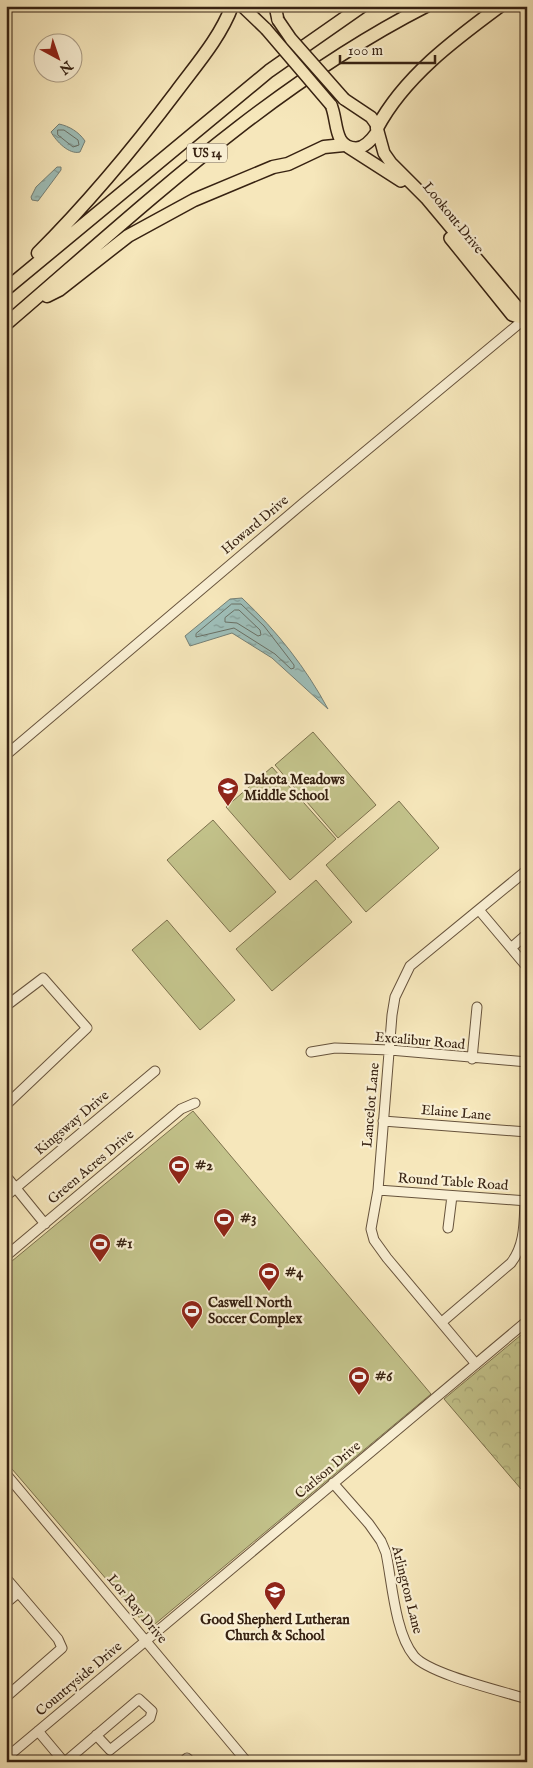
<svg xmlns="http://www.w3.org/2000/svg" width="533" height="1768" font-family="'IM FELL English',serif">
	<style>
		.park { fill: url(#park-crowns); stroke: #7d724e }
		.pitch { fill: #c3c38b; stroke: #7d724e }
		.water { fill: url(#water-ripples); stroke: #758076 }
		.lines { fill: none; stroke-linecap: round; stroke-linejoin: round }
		.shore { stroke: #6a7065; stroke-width: 1 }
		.minor-casing { stroke: #67533c; stroke-width: 11 }
		.major-casing { stroke: #372212; stroke-width: 14 }
		.highway-casing { stroke: #372212; stroke-width: 15 }
		.minor { stroke: #f9efd3; stroke-width: 9 }
		.major { stroke: #f6e7bb; stroke-width: 11 }
		.highway { stroke: #f6e7bb; stroke-width: 12 }
		.major-bridge-casing { stroke: #372212; stroke-width: 14; stroke-linecap: butt }
		.major-bridge { stroke: #f6e7bb; stroke-width: 11 }
		.labels { text-anchor: middle; dominant-baseline: central; stroke-width: 4.5; stroke-linejoin: round; paint-order: stroke }
		.shield { fill: #f9efd3; stroke: #71604c; stroke-width: 1 }
		.shield-label { font-size: 12px; font-weight: bold; fill: #372212 }
		.street-label { font-size: 14px; fill: #372212; stroke: #f9efd3 }
		.poi-label { font-size: 14px; font-weight: bold; fill: #372212; stroke: #f9efd3; text-anchor: start }
	</style>
	<defs>
		<pattern id="park-crowns" width="20" height="18" patternUnits="userSpaceOnUse" patternTransform="scale(1.25)"><rect width="20" height="18" fill="#c3c38b"/><path d="M2 6a3 3 0 1 1 6 0M12 15a3 3 0 1 1 6 0" fill="none" stroke="#a8a777"/></pattern>
		<pattern id="water-ripples" width="26" height="14" patternUnits="userSpaceOnUse" patternTransform="scale(1.25)"><rect width="26" height="14" fill="#9ebeb8"/><path d="M2 4q2-2 4 0t4 0M15 11q2-2 4 0t4 0" fill="none" stroke="#829a94"/></pattern>
	</defs>
	<rect width="100%" height="100%" fill="#f6e7bb"/>
	<filter id="stains"><feTurbulence type="fractalNoise" baseFrequency=".004" numOctaves="4"/><feColorMatrix values="0 0 0 0 .2 0 0 0 0 .09 0 0 0 0 .02 0 0 0 .5 -.17"/></filter>
	<radialGradient id="worn" r=".72"><stop offset=".6" stop-color="#630" stop-opacity="0"/><stop offset="1" stop-color="#630" stop-opacity=".3"/></radialGradient>
	<path class="park" d="M527 1330V1496L444 1399Z"/>
	<path class="pitch" d="M313 732 376 805 338 838 275 765Z
		M272 767 336 839 290 880 226 807Z
		M399 801 439 848 366 912 326 865Z
		M213 820 276 892 230 932 167 860Z
		M316 880 352 922 272 991 236 949Z
		M167 920 235 1000 200 1030 132 950Z
		M193 1111 431 1394 149 1629 6 1462V1266Z"/>
	<path class="water" d="M59 124C69 126 79 132 85 141L80 152C69 155 56 141 51 132Z
		M57 167H61V170L38 201 32 200 31 197 36 187Z
		M242 598C277 631 306 668 328 709L272 658 232 633 190 646 185 636 230 599Z"/>
	<g class="lines">
		<path class="shore" d="M58 130H64L78 140 79 145 73 147 58 135Z
			M232 604H241L264 626 294 665V668L291 669 275 654 234 628 196 637V634Z
			M235 610H239L260 630 261 635 258 636 237 623 225 622V618Z"/>
		<g class="minor-casing">
			<path id="minor" d="M6 755 302 504 527 317
				M479 910 527 967
				M511 948 527 934
				M6 1006 43 978 87 1028 6 1105
				M311 1052 335 1048 390 1050 527 1062
				M472 1059 477 1007
				M383 1121 527 1132
				M6 1176 45 1224
				M378 1190 527 1201
				M6 1196 155 1071
				M448 1228 452 1196
				M6 1256 181 1109 195 1103
				M442 1322 511 1263C525 1245 524 1223 525 1201
				M476 1364 387 1258 374 1240 371 1229 378 1190 392 1015 395 997 410 966 527 870
				M6 1474 247 1762
				M333 1483 369 1524 381 1541 386 1553C392 1582 395 1633 414 1656 429 1674 502 1691 527 1699
				M6 1578 58 1639 62 1648 6 1697
				M6 1603 18 1593
				M38 1731 64 1762
				M6 1758 527 1321
				M65 1762 139 1699 152 1711 150 1718 110 1750 96 1735
				M183 1762 187 1758 191 1762"/>
		</g>
		<g class="major-casing">
			<path id="major" d="M242 6 266 29
				M275 6 278 20
				M344 99 371 117 376 124 384 153 391 163 426 198 519 309 527 323
				M331 105C338 120 333 148 356 148 365 148 372 139 377 132
				M348 147 401 181
				M450 238 512 315 524 319"/>
		</g>
		<g class="highway-casing">
			<path id="highway" d="M377 128C404 77 454 40 500 6
				M38 253C89 202 133 149 176 92 196 65 220 38 232 6
				M6 289 269 71 362 6
				M47 296 59 290 128 236 194 200 273 167 288 164 324 147 344 145
				M6 324C139 210 269 86 426 6"/>
		</g>
		<use href="#minor" class="minor"/>
		<use href="#major" class="major"/>
		<use href="#highway" class="highway"/>
		<g class="major-bridge-casing">
			<path id="major-bridge" d="M278 20 291 39 344 99
				M266 29 331 105"/>
		</g>
		<use href="#major-bridge" class="major-bridge"/>
	</g>
	<defs>
		<g id="school-pin" transform="scale(1.125)"><path d="M0 17L-7.5 6A9.5 9.5 0 1 1 7.5 6Z" fill="#8f2418" stroke="#f9efd3"/><path d="M0-5L7-2L0 1L-7-2ZM-4 1L0 2.5L4 1V4Q0 6-4 4Z" fill="#fff"/></g>
		<g id="stadium-pin" transform="scale(1.125)"><path d="M0 17L-7.5 6A9.5 9.5 0 1 1 7.5 6Z" fill="#8f2418" stroke="#f9efd3"/><path d="M0-5a6.5 5 0 1 0 0 10a6.5 5 0 1 0 0-10ZM-3.5-1.8h7v3.6h-7Z" fill="#fff"/></g>
	</defs>
	<g fill-rule="evenodd">
		<use href="#school-pin" x="228" y="788"/>
		<use href="#stadium-pin" x="179" y="1166"/>
		<use href="#stadium-pin" x="224" y="1219"/>
		<use href="#stadium-pin" x="100" y="1244"/>
		<use href="#stadium-pin" x="269" y="1273"/>
		<use href="#stadium-pin" x="192" y="1311"/>
		<use href="#stadium-pin" x="359" y="1377"/>
		<use href="#school-pin" x="275" y="1592"/>
	</g>
	<g class="labels">
		<rect class="shield" x="187" y="143.5" width="40" height="19" rx="4"/>
		<g class="shield-label">
			<text x="207" y="153">US 14</text>
		</g>
		<g class="street-label">
			<text transform="translate(453 218) rotate(51)">Lookout Drive</text>
			<text transform="translate(255 525) rotate(-40)">Howard Drive</text>
			<text transform="translate(420 1041) rotate(5)">Excalibur Road</text>
			<text transform="translate(371 1105) rotate(-85)">Lancelot Lane</text>
			<text transform="translate(456 1113) rotate(5)">Elaine Lane</text>
			<text transform="translate(72 1123) rotate(-40)">Kingsway Drive</text>
			<text transform="translate(91 1167) rotate(-40)">Green Acres Drive</text>
			<text transform="translate(453 1182) rotate(4)">Round Table Road</text>
			<text transform="translate(328 1470) rotate(-40)">Carlson Drive</text>
			<text transform="translate(407 1590) rotate(76)">Arlington Lane</text>
			<text transform="translate(137 1609) rotate(50)">Lor Ray Drive</text>
			<text transform="translate(79 1679) rotate(-40)">Countryside Drive</text>
		</g>
		<g class="poi-label">
			<text x="244" y="780">Dakota Meadows<tspan x="244" dy="16">Middle School</tspan></text>
			<text x="195" y="1166">#2</text>
			<text x="240" y="1219">#3</text>
			<text x="116" y="1244">#1</text>
			<text x="285" y="1273">#4</text>
			<text x="208" y="1303">Caswell North<tspan x="208" dy="16">Soccer Complex</tspan></text>
			<text x="375" y="1377">#6</text>
			<text x="275" y="1620" text-anchor="middle">Good Shepherd Lutheran<tspan x="275" dy="16">Church &amp; School</tspan></text>
		</g>
	</g>
	<rect width="533" height="1768" fill="none" stroke="#f6e7bb" stroke-width="25"/>
	<rect x="8" y="8" width="518" height="1753" fill="none" stroke="#372212" stroke-width="2.5"/>
	<rect x="12" y="12" width="508" height="1743" fill="none" stroke="#372212"/>
	<g transform="translate(58 58) rotate(140)"><circle r="24" fill="#f9efd3" stroke="#ab9d86"/>
	<path d="M0-4L9 19L0 12L-9 19Z" fill="#8f2418"/>
	<text y="-8" font-size="14" font-weight="bold" text-anchor="middle" fill="#372212">N</text>
	</g>
	<path d="M340 55v8h95v-8" fill="none" stroke="#372212" stroke-width="2.5"/>
	<text x="348" y="55" font-size="15" fill="#372212" stroke="#f9efd3" stroke-width="4" paint-order="stroke">100 m</text>
	<rect width="100%" height="100%" filter="url(#stains)"/>
	<rect width="100%" height="100%" fill="url(#worn)"/>
</svg>
